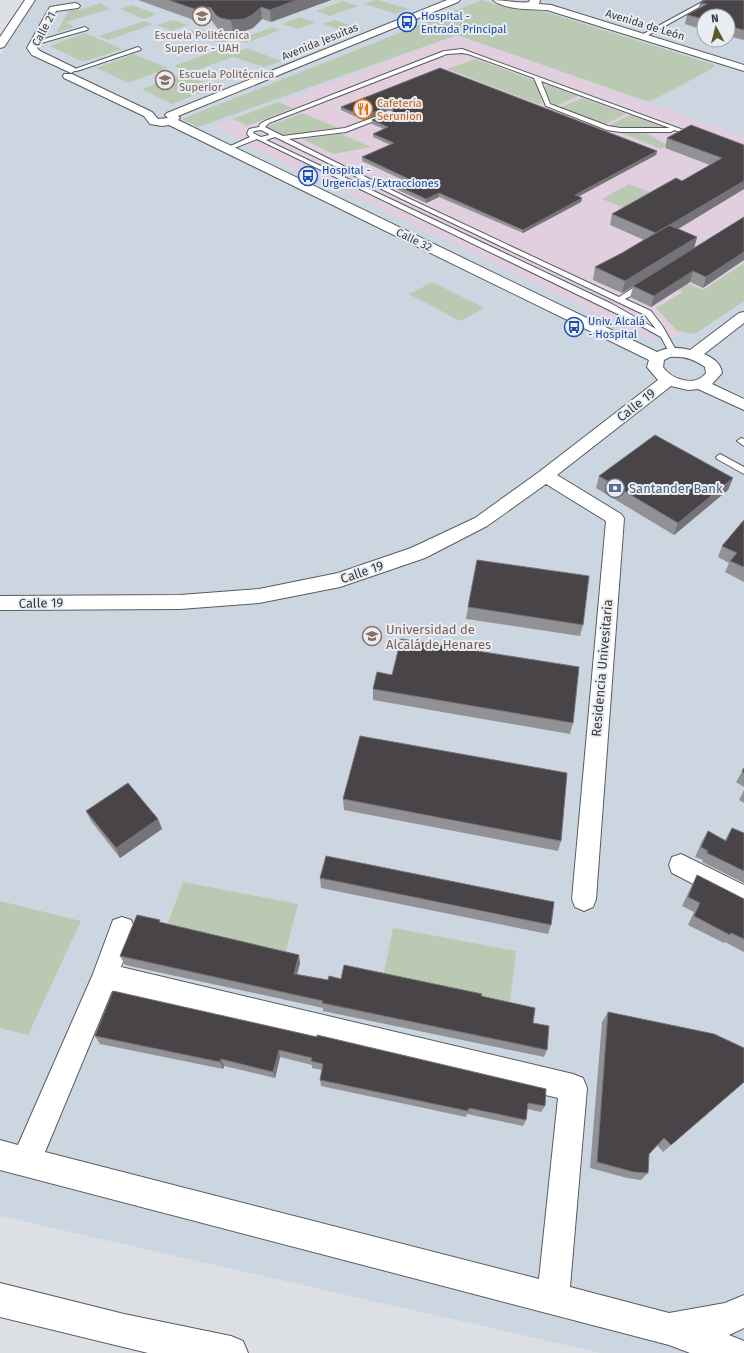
<svg xmlns="http://www.w3.org/2000/svg" width="744" height="1353" font-family="'Fira Sans',sans-serif">
	<style>
		.built { fill: #ccd6e1; fill-rule: evenodd }
		.medical { fill: #e1cfe0 }
		.green { fill: #bac9b2 }
		.lines { fill: none; stroke-linecap: round; stroke-linejoin: round }
		.lane-casing { stroke: #585c60; stroke-width: 2 }
		.street-casing { stroke: #585c60; stroke-width: 2 }
		.secondary-casing { stroke: #585c60; stroke-width: 2 }
		.highway-casing { stroke: #585c60; stroke-width: 2 }
		.lane { fill: #fff; fill-rule: evenodd }
		.street { fill: #fff; fill-rule: evenodd }
		.secondary { fill: #fff; fill-rule: evenodd }
		.highway { fill: #fff; fill-rule: evenodd }
		.wall { fill: #929296 }
		.shaded-wall { fill: #747377 }
		.building { fill: #484448; stroke: #747377 }
		.labels { text-anchor: middle; dominant-baseline: central; stroke-width: 4; stroke-linejoin: round; paint-order: stroke }
		.far-transit-label { font-size: 11px; fill: #164399; stroke: #e9edf3; text-anchor: start }
		.far-street-label { font-size: 11px; fill: #37383a; stroke: #e9edf3 }
		.far-education-label { font-size: 11px; fill: #785e54; stroke: #e9edf3 }
		.far-food-label { font-size: 11px; fill: #c56008; stroke: #e9edf3; text-anchor: start }
		.street-label { font-size: 13px; fill: #37383a; stroke: #e9edf3 }
		.service-label { font-size: 13px; fill: #4e5e75; stroke: #e9edf3; text-anchor: start }
		.education-label { font-size: 13px; fill: #785e54; stroke: #e9edf3; text-anchor: start }
	</style>
	<rect width="100%" height="100%" fill="#dce0e5"/>
	<path class="built" d="M36 0H744V1353H601L0 1216V55ZM704 16H728V40H704Z"/>
	<path class="medical" d="M457 35 744 136V293L681 336 650 339 236 140V137L214 127Z"/>
	<path class="green" d="M375 0H377L409 9 396 14 365 4Z
		M482 0 504 7 536 9 715 65 710 70 649 102 457 35 198 127 182 119Z
		M343 1 358 6 330 16 316 11Z
		M101 3 110 9 66 22 74 27 56 33 70 9 78 10Z
		M132 5 156 14 144 19 120 9Z
		M300 17 315 22 298 29 282 24Z
		M173 20 187 25 173 31 157 25Z
		M334 20 361 28 351 33 323 24Z
		M144 21 153 24 109 40 99 36Z
		M272 27 280 30 246 43 238 40Z
		M200 29 231 40 221 44 190 32Z
		M85 33 122 49 89 60 81 61 50 46Z
		M247 48 281 61 264 67 233 57 191 72 174 66 220 49 234 53Z
		M134 54 168 68 128 83 97 68Z
		M475 59 536 81 542 103 538 104 447 69Z
		M183 74 215 87 172 104 142 89Z
		M547 85 578 96 556 106C548 103 547 93 545 87Z
		M582 98 626 114 603 125 559 108Z
		M278 102 293 108 247 126 233 119Z
		M302 113 339 128 284 135 266 127Z
		M630 115 663 127V128H621L608 126Z
		M619 132H644L667 145 661 149Z
		M341 134 371 147 333 154 302 139Z
		M629 184 654 194 627 209 602 199Z
		M744 263V301L695 334 677 331 656 308 683 292 656 280 666 274 703 290Z
		M433 282 484 308 460 321 409 294Z
		M183 882 298 904 286 951 166 928Z
		M0 901 81 921 28 1035 0 1028Z
		M393 928 516 951 510 1002 383 977Z"/>
	<g class="lines">
		<g class="lane-casing">
			<path id="lane" d="M703 0 710 1 643 38 638 37 704 1Z
				M85 27 88 29 87 30 34 45 31 43Z
				M138 47 141 49 140 50 77 71 72 70Z
				M462 49 697 135 694 137 674 130 671 132H620L607 130 546 106 534 78 468 54 462 53 447 54 269 123 265 127 283 136 345 128 383 114H387V116L346 132 289 139 408 198 619 297 641 283H647V287L625 299 651 311 663 327 677 352 676 354H670L661 337 632 321 257 139 229 150 224 149 250 137 247 134 249 129 259 127 260 124 265 121 444 51ZM541 81 670 128H620L608 126 550 104ZM261 130 269 134V135L261 137 253 133 254 131ZM275 137 404 200 645 315 656 329 612 304 266 140Z
				M741 438 744 439V446L737 441Z
				M720 454 744 467V474L717 459 716 457Z"/>
		</g>
		<g class="street-casing">
			<path id="street" d="M447 0H460L458 2 178 116 180 118 178 120 657 352C667 347 679 347 690 350L739 313 744 312V323L704 354C713 358 721 363 722 373L712 384 744 399V410L698 389 688 390 671 386 557 475 621 514 624 518 596 899 593 907 584 911 575 907 572 899 606 521 546 484 487 526 425 558 340 587 259 603 180 609 0 610V596L180 595 259 589 338 573 411 548 475 518 539 472 658 380 647 367 649 360 169 125 162 126 150 124 144 116 64 78 63 76 64 74H72L152 112 158 119 168 118 165 115 167 113ZM670 357C684 356 694 359 705 367L706 373C695 388 671 379 663 367L664 360Z
				M493 0C505 0 517 4 529 2L530 0H540L539 4 551 5 744 65V71L547 10C533 9 504 10 493 0Z
				M75 3 78 4 80 6 78 8 56 11 37 48 40 51 75 68 76 70 71 73 32 55 27 48 50 7Z
				M681 854 744 885V910L672 873 669 865 672 857Z
				M122 917 131 920 135 929 121 967 573 1074 583 1078 587 1088 570 1287 669 1313 725 1303 744 1295V1328L729 1335 744 1341V1353H690L669 1345 0 1170V1140L18 1145 93 974 113 920ZM112 991 558 1098 539 1279 45 1152Z"/>
		</g>
		<g class="secondary-casing">
			<path id="secondary" d="M25 0H35L4 47 0 48V37Z"/>
		</g>
		<g class="highway-casing">
			<path id="highway" d="M0 1283 124 1314 231 1336 243 1341 248 1353H148L0 1317Z"/>
		</g>
		<use href="#lane" class="lane"/>
		<use href="#street" class="street"/>
		<use href="#secondary" class="secondary"/>
		<use href="#highway" class="highway"/>
	</g>
	<path class="wall" d="M138 0H331L271 22 262 19 253 28 245 31 233 32 222 31 218 29 211 20 202 23Z
		M744 0V40L728 36V16H704V30L685 24 687 15 698 9 700 3Z
		M440 68 657 151 656 155 578 196 582 198 581 202 523 233 439 197 426 203 398 190V186L407 182 362 161V157L390 145 373 137V134L384 129 372 124V120L393 112V111H387L363 120 341 110V107Z
		M667 138 744 145V189L678 229 697 237 694 248 744 217 703 288 690 282 651 307 630 297 633 287 622 293 593 280 595 267 622 253 644 240 610 225 612 214 682 181 710 165 665 148Z
		M599 476 733 478 728 490 674 535 596 488Z
		M744 520V582L725 572 729 563 718 557 722 546Z
		M468 607 583 625 580 636 466 619Z
		M373 689 573 723 570 734 373 700Z
		M744 768V787L736 782Z
		M744 790V803L739 800Z
		M343 799 561 841 558 851 344 810Z
		M86 811 158 819 162 829 120 858 91 821Z
		M732 828 744 833V883L702 862 703 860 695 857 702 841 708 831 725 840Z
		M697 875 744 899V952L725 942 724 943 688 925 694 912 682 906 692 885Z
		M320 878 551 925 548 934 321 888Z
		M161 922 300 963 297 974 328 980 341 979 481 996 533 1023 547 1050 544 1057 323 1011V1008L125 965 120 956Z
		M113 991 545 1106 541 1112 527 1109 526 1120 523 1126 467 1114 466 1117 321 1086 320 1080 322 1070 312 1068V1065L280 1057 275 1078 224 1066 223 1069 100 1044 95 1036Z
		M608 1012 744 1082 663 1152 657 1145 649 1154 648 1173 641 1180 627 1178 590 1168 602 1022Z"/>
	<path class="shaded-wall" d="M297 0H331L271 22 270 10Z
		M210 7 211 20 202 23 200 11Z
		M261 7 262 19 253 28 245 31 233 32 231 20Z
		M388 107 387 111 363 120V116Z
		M657 151 656 155 574 199 575 195Z
		M744 181V189L653 244 656 233Z
		M439 193V197L426 203V199Z
		M582 198 581 202 523 233V230Z
		M697 237 694 249 622 293 625 281Z
		M744 252V260L703 288 706 277Z
		M693 271 690 282 651 307 654 296Z
		M733 478 728 490 674 535 678 523Z
		M158 819 162 829 120 858 116 848Z
		M299 955 300 963 295 982 294 974Z
		M279 1050 280 1057 275 1078 273 1072Z
		M221 1059 224 1066 223 1069 220 1062Z"/>
	<path class="building" d="M169 0H297L270 10 261 7 252 15 244 19 231 20 221 18 217 16 210 7 200 11Z
		M705 0H744V30L728 26V16H704V19L687 15 707 4 700 3Z
		M440 68 657 151 575 195 582 198 523 230 439 193 426 199 398 186 411 180 362 157 394 143 373 134 388 127 372 120 393 112V107H388L363 116 341 107Z
		M691 125 744 145V181L656 233 612 214 676 178 682 181 722 158 667 138Z
		M744 217V252L706 277 693 271 654 296 633 286Z
		M669 225 697 237 625 281 595 267 622 253Z
		M655 435 733 478 678 523 599 476Z
		M744 520V567L730 561 737 553 722 546Z
		M477 560 589 576 583 625 468 607Z
		M401 639 579 667 573 723 373 689 377 672 392 675Z
		M360 736 567 773 561 841 343 799Z
		M744 768V773L742 771Z
		M128 783 158 819 116 848 86 811Z
		M732 828 744 833V871L707 853 708 851 701 847 708 831 726 841Z
		M326 856 554 902 551 925 320 878Z
		M697 875 744 899V939L731 933 730 935 694 916 700 903 688 897Z
		M137 915 160 920 159 922 299 955 294 974 328 980 329 976 341 979 344 965 482 994 481 996 535 1008 533 1023 549 1026 547 1050 322 1003 323 1001 120 956Z
		M113 991 317 1037V1035L546 1089 545 1106 528 1103 526 1120 469 1108 468 1111 320 1080 323 1064 311 1061 312 1058 279 1050 273 1072 221 1059 220 1062 95 1036Z
		M608 1012 714 1034 744 1048V1082L671 1145 664 1138 649 1154 648 1173 634 1172 597 1162Z"/>
	<defs>
		<g id="university-ring" transform="scale(1)"><circle r="9.5" fill="#e9edf3" stroke="#8d6e63" stroke-width="1.5"/><path d="M0-5L7-2L0 1L-7-2ZM-4 1L0 2.5L4 1V4Q0 6-4 4Z" fill="#8d6e63"/></g>
		<g id="bus-ring" transform="scale(1)"><circle r="9.5" fill="#e9edf3" stroke="#1a4fb4" stroke-width="1.5"/><path d="M-5-6H5V4H4V6H2V4H-2V6H-4V4H-5ZM-3.5-4V0h7V-4ZM-3.5 1.2v1.5H-2V1.2ZM2 1.2v1.5H3.5V1.2Z" fill="#1a4fb4"/></g>
		<g id="restaurant-ring" transform="scale(1)"><circle r="9.5" fill="#e9edf3" stroke="#e8710a" stroke-width="1.5"/><path d="M-5-6h1v4h1v-4h1v4h1v-4h1v5L-1.5 .5V6h-2V.5L-5-1ZM5-6V6H3V1.5H1.5Q1.5-4 5-6Z" fill="#e8710a"/></g>
		<g id="bank-ring" transform="scale(1)"><circle r="9.5" fill="#e9edf3" stroke="#5c6f8a" stroke-width="1.5"/><path d="M-6-4H6V4H-6ZM0-2.3a2.3 2.3 0 1 0 0 4.6a2.3 2.3 0 1 0 0-4.6Z" fill="#5c6f8a"/></g>
	</defs>
	<g fill-rule="evenodd">
		<use href="#university-ring" x="202" y="16"/>
		<use href="#bus-ring" x="407" y="22"/>
		<use href="#university-ring" x="165" y="80"/>
		<use href="#restaurant-ring" x="363" y="109"/>
		<use href="#bus-ring" x="308" y="176"/>
		<use href="#bus-ring" x="574" y="327"/>
		<use href="#bank-ring" x="615" y="488"/>
		<use href="#university-ring" x="372" y="636"/>
	</g>
	<g class="labels">
		<g class="far-transit-label">
			<text x="421" y="16">Hospital -<tspan x="421" dy="13">Entrada Principal</tspan></text>
			<text x="322" y="170">Hospital -<tspan x="322" dy="13">Urgencias/Extracciones</tspan></text>
			<text x="588" y="321">Univ. Alcalá<tspan x="588" dy="13">- Hospital</tspan></text>
		</g>
		<g class="far-street-label">
			<text transform="translate(645 25) rotate(17)">Avenida de León</text>
			<text transform="translate(44 29) rotate(-62)">Calle 21</text>
			<text transform="translate(320 42) rotate(-22)">Avenida Jesuitas</text>
			<text transform="translate(414 240) rotate(26)">Calle 32</text>
		</g>
		<g class="far-education-label">
			<text x="202" y="35">Escuela Politécnica<tspan x="202" dy="13">Superior - UAH</tspan></text>
			<text x="179" y="74" text-anchor="start">Escuela Politécnica<tspan x="179" dy="13">Superior</tspan></text>
		</g>
		<g class="far-food-label">
			<text x="377" y="103">Cafetería<tspan x="377" dy="13">Serunion</tspan></text>
		</g>
		<g class="street-label">
			<text transform="translate(636 405) rotate(-38)">Calle 19</text>
			<text transform="translate(362 572) rotate(-19)">Calle 19</text>
			<text transform="translate(41 603) rotate(-1)">Calle 19</text>
			<text transform="translate(602 668) rotate(-85)">Residencia Univesitaria</text>
		</g>
		<g class="service-label">
			<text x="629" y="488">Santander Bank</text>
		</g>
		<g class="education-label">
			<text x="386" y="629">Universidad de<tspan x="386" dy="15">Alcalá de Henares</tspan></text>
		</g>
	</g>
	<g transform="translate(716 28) rotate(353)"><circle r="19" fill="#e9edf3" stroke="#a2a5a9"/>
	<path d="M0-3L7 15L0 10L-7 15Z" fill="#5a5a27"/>
	<text y="-6" font-size="11" font-weight="bold" text-anchor="middle" fill="#37383a">N</text>
	</g>
</svg>
